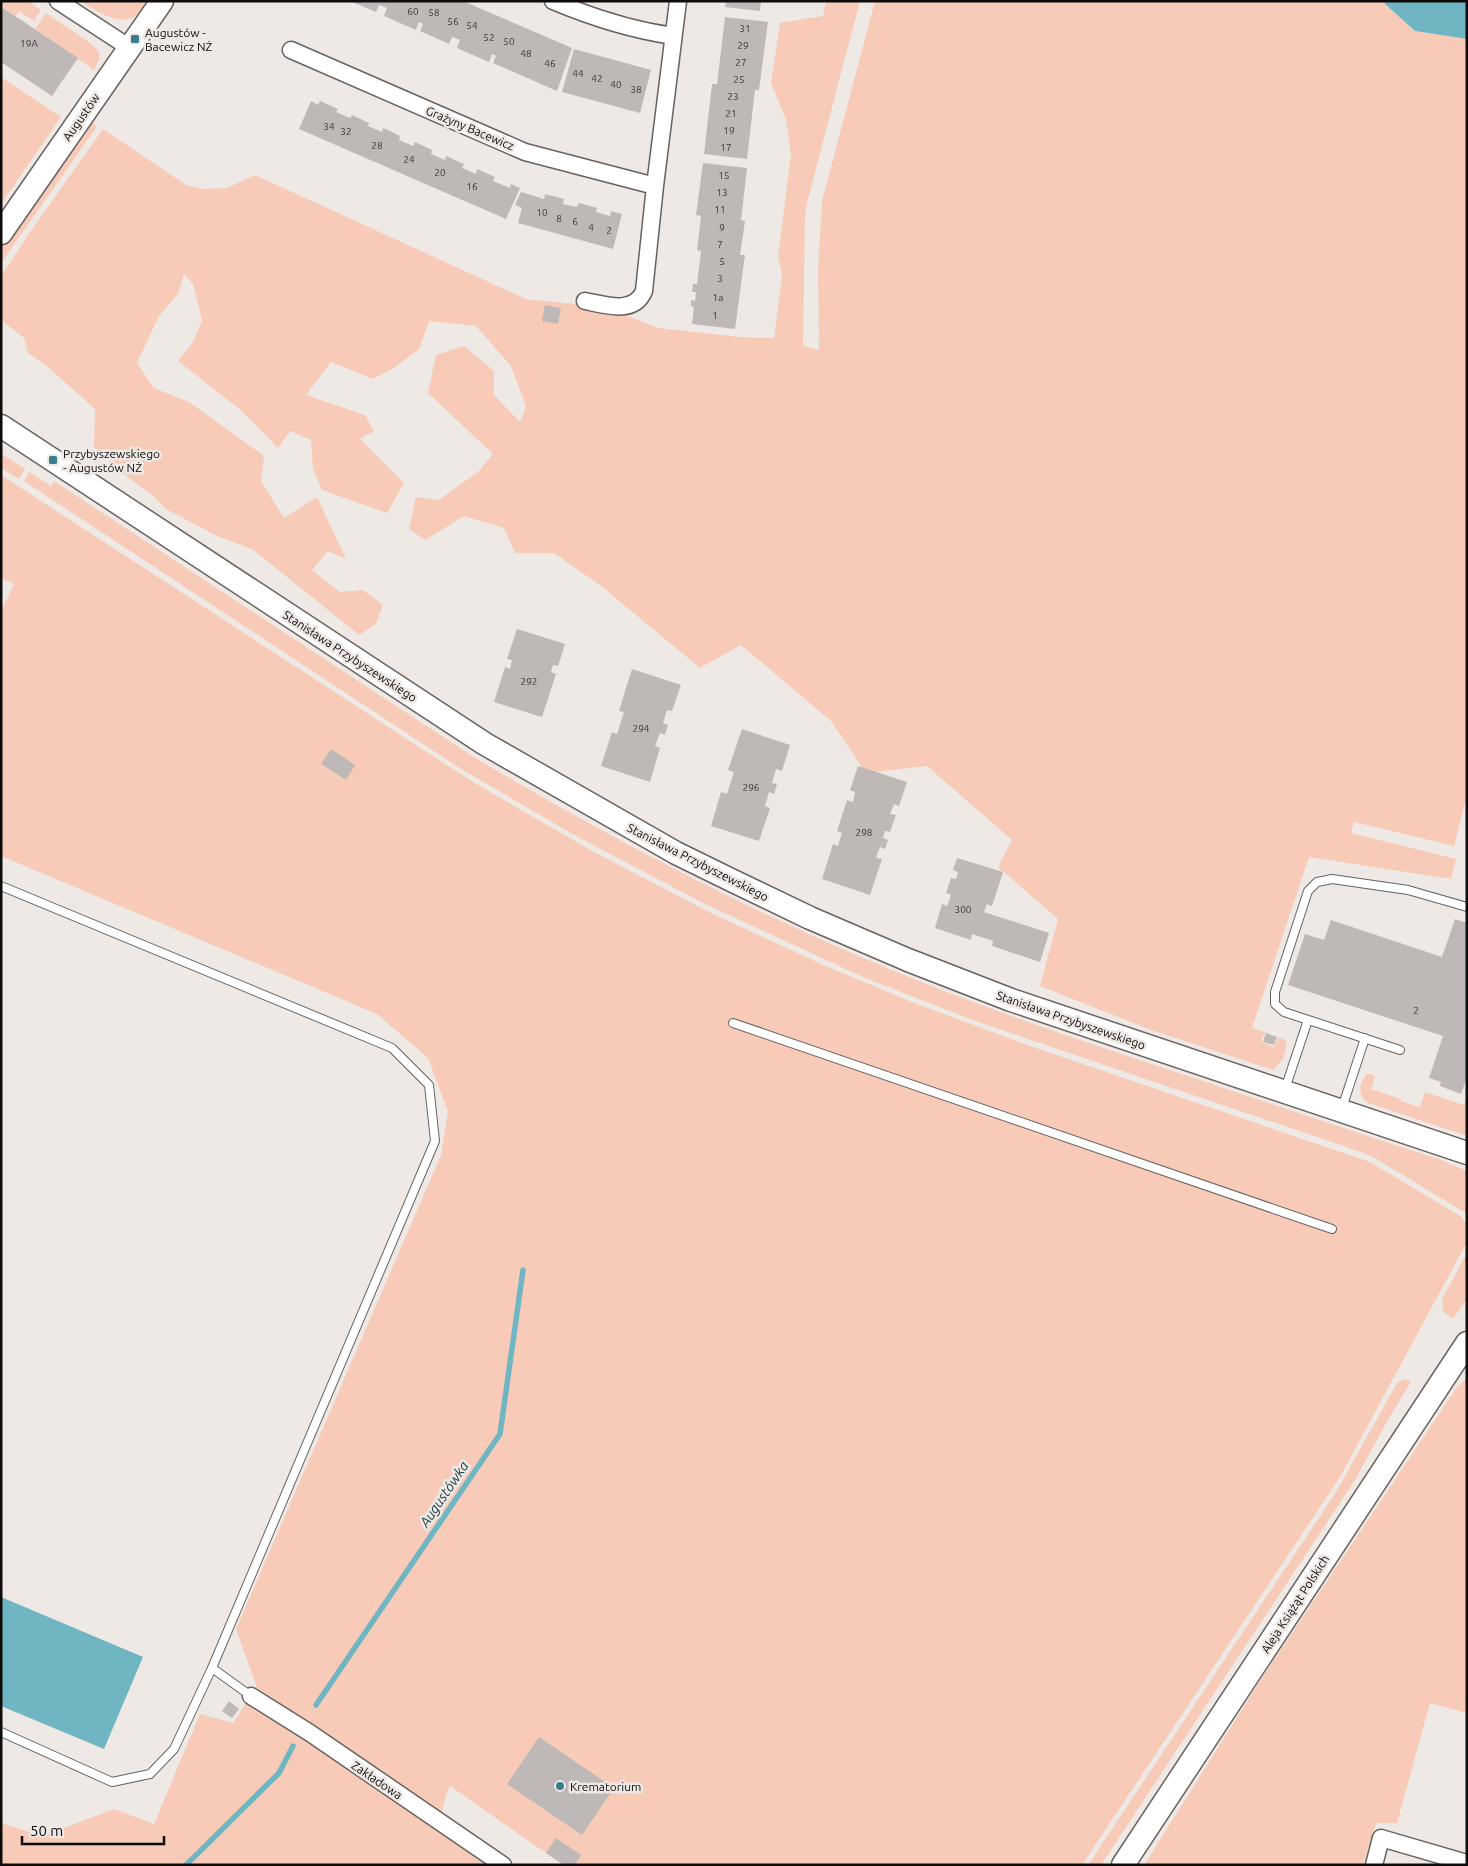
<svg xmlns="http://www.w3.org/2000/svg" width="1468" height="1866" font-family="Ubuntu,sans-serif">
	<style>
		.green { fill: #f7cbb8 }
		.water { fill: #70b6c2 }
		.lines { fill: none; stroke-linecap: round; stroke-linejoin: round }
		.stream { stroke: #70b6c2; stroke-width: 5.5 }
		.building { fill: #beb8b6 }
		.lane-casing { stroke: #676260; stroke-width: 10 }
		.street-casing { stroke: #676260; stroke-width: 19 }
		.secondary-casing { stroke: #676260; stroke-width: 25 }
		.lane { stroke: #fff; stroke-width: 8 }
		.street { stroke: #fff; stroke-width: 16 }
		.secondary { stroke: #fff; stroke-width: 22 }
		.poi-dot { fill: #3a808c; stroke: #efe9e6; stroke-width: 2 }
		.labels { text-anchor: middle; dominant-baseline: central; stroke-width: 5; stroke-linejoin: round; paint-order: stroke }
		.number-label { font-size: 10px; fill: #3a3736 }
		.poi-label { font-size: 12px; fill: #0e0c0b; stroke: #efe9e6; text-anchor: start }
		.street-label { font-size: 12px; fill: #0e0c0b; stroke: #efe9e6 }
		.water-label { font-size: 14px; font-style: italic; fill: #1d4046; stroke: #efe9e6 }
	</style>
	<rect width="100%" height="100%" fill="#efe9e6"/>
	<path class="green" d="M1 1H28L41 10 34 21 19 11 16 16 1 6Z
		M80 1H147C144 5 141 11 138 14 121 29 95 10 80 1Z
		M826 1H860L807 203 805 217 803 346 819 350 818 269 822 201 875 1H1385V4L1415 31 1467 39V795L1454 846 1354 822 1351 833 1456 859 1451 879 1309 857 1252 1028 1265 1032 1261 1042 1274 1047 1278 1037 1285 1040 1287 1043 1283 1059 1273 1070 1151 1030 1040 986 1058 919 998 867 1012 840 927 766 866 773 831 721 741 645 700 668 601 586 554 553H515L504 528 464 516 425 540 409 529 416 497 439 500 479 471 493 454 428 393 436 355 464 346 494 371V395L520 422 526 406 511 366 476 326 429 321 419 349 394 368 373 379 331 362 306 395 365 415 374 431 360 439 404 483 387 513 322 490 313 469 311 440 290 431 278 448 242 411 178 361 193 342 202 320 193 284 184 274 178 294 159 316 137 363 154 388 189 402 264 456 261 481 284 518 317 497 346 559 328 551 312 570 340 592 363 590 383 605 376 624 359 635 252 549 217 536 166 509 153 496 121 472 94 447 95 409 48 367 28 353 24 338 1 320V276L30 232 103 129 186 185 203 189 227 188 255 175 526 299 605 307 658 328 740 337 774 338 782 275 778 256 791 154 786 120 771 83 780 23 823 16Z
		M46 13C56 21 93 42 98 51 101 59 98 63 94 70L35 29Z
		M1 77 61 117 1 204Z
		M90 121 95 124 96 128 1 263V247Z
		M3 455 25 469 19 479 1 468V458Z
		M29 472 51 486 54 481 472 756C620 844 773 924 934 987 1018 1020 1103 1048 1188 1076 1272 1104 1355 1132 1439 1159L1467 1171V1214L1378 1160 1364 1153 978 1022 865 978 705 904 576 836 461 769 24 481Z
		M1 475 473 782 592 851 709 912 821 964 912 1002 1030 1046 1370 1162 1462 1217 1467 1226V1242L1340 1477 1082 1865H563L450 1786 446 1795 441 1815 257 1688 236 1629 441 1155 448 1112 428 1058 377 1014 1 856V611L14 584 1 578Z
		M1367 1074H1372L1375 1077 1371 1089 1401 1099V1101L1420 1107 1425 1092 1464 1105 1467 1097V1136L1368 1103C1357 1096 1359 1083 1367 1074Z
		M1467 1253V1299L1453 1319 1443 1311 1442 1299Z
		M1467 1378V1713L1430 1703 1397 1823H1376L1363 1865H1144L1258 1684 1457 1387Z
		M1405 1379 1411 1382 1389 1418 1355 1480 1101 1865H1088L1336 1492 1397 1383Z
		M246 1703 310 1740 486 1865H1V1823L42 1836 114 1809 154 1824 200 1714 233 1723Z"/>
	<path class="water" d="M1385 1H1467V39L1415 31 1385 4Z
		M1 1597 143 1657 104 1749 1 1706Z"/>
	<g class="lines">
		<path class="stream" d="M316 1705 500 1434 523 1270
			M186 1865 279 1773 293 1746"/>
	</g>
	<path class="building" d="M350 1H463L572 48 557 91 493 63 496 56 492 54 489 62 457 48 460 40 452 37 449 44 420 31 423 24 419 22 416 30 384 16 387 8 382 6 379 5 376 12Z
		M726 1H761L760 11 725 7Z
		M3 8 78 58 52 96 1 62V11Z
		M725 17 768 22 759 90H755L747 159 704 154 712 84H717Z
		M574 49 651 70 640 113 562 92Z
		M311 101 318 105 320 101 338 109 336 112 350 118 352 115 369 123 368 126 382 132 383 128 392 132 400 136 399 140 413 146 415 142 432 150 431 154 445 160 446 156 464 164 462 168 476 174 477 169 495 177 493 181 510 188 511 184 520 188 506 219 299 129Z
		M703 163 747 168 741 220 745 221 740 255H745L735 329 692 324 694 307 691 306V300L695 301 696 292H692L693 284H697L701 251 697 250 701 216 696 215Z
		M521 192 544 199 545 194 564 199 563 204 577 207 579 203 597 208 596 212 610 216 611 211 622 214 613 249 518 223 522 208 515 205Z
		M545 305 561 308 558 324 542 321Z
		M517 629 565 644 558 666 553 665 551 672 556 674 542 717 494 702 505 667 510 669 512 660 507 659Z
		M632 669 681 685 672 711 667 710 663 723 668 725 665 735 660 733 655 746 660 748 650 782 601 766 612 732 617 734 624 712 619 711Z
		M742 729 790 745 782 771 776 769 772 783 777 784 774 794 769 792 765 806 770 808 759 841 711 826 721 792 727 794 734 772 728 770Z
		M331 749 355 765 346 780 321 764Z
		M858 766 907 782 899 806 894 804 890 814 896 815 890 832 885 831 883 838 888 840 885 849 880 847 876 858 882 859 870 895 822 879 833 844 838 846 842 833 837 831 847 800 853 802 855 792 850 790Z
		M957 858 1003 872 992 906 987 904 984 912 1049 933 1040 962 992 946 993 941 972 934 971 940 935 928 942 904 947 906 951 895 946 893 951 878 956 879 958 872 953 870Z
		M1455 919 1467 923V1077L1461 1094 1440 1086 1441 1082 1429 1078 1443 1036 1288 985 1305 934 1324 940 1331 920 1442 957Z
		M1266 1033 1277 1037 1274 1045 1263 1042Z
		M229 1701 239 1709 232 1718 222 1711Z
		M539 1737 614 1788 582 1835 507 1784Z
		M556 1838 581 1855 575 1865H564L546 1853Z"/>
	<g class="lines">
		<g class="lane-casing">
			<path id="lane" d="M1 886 392 1048 429 1085 435 1141 212 1668 174 1749 150 1774 112 1782 1 1732
				M733 1023 1332 1229
				M1400 1050 1284 1012 1275 1004V992L1308 891 1317 882 1332 879 1408 890 1467 907
				M1285 1089 1308 1020
				M1342 1108 1365 1038
				M212 1668 251 1696"/>
		</g>
		<g class="street-casing">
			<path id="street" d="M58 1 130 48
				M553 1C591 17 632 30 673 36
				M291 50 525 152 655 186
				M585 301C605 305 634 315 644 291L655 186 678 1
				M251 1696 310 1733 503 1865
				M1374 1865 1381 1838 1467 1863"/>
		</g>
		<g class="secondary-casing">
			<path id="secondary" d="M1 233 162 1
				M1 426 485 744 676 853 731 880 810 918 908 960 1011 1000 1467 1153
				M1123 1865 1467 1343"/>
		</g>
		<use href="#lane" class="lane"/>
		<use href="#street" class="street"/>
		<use href="#secondary" class="secondary"/>
	</g>
	<g class="poi-dot">
		<rect x="130" y="34" width="10" height="10" rx="2.5"/>
		<rect x="48" y="455" width="10" height="10" rx="2.5"/>
		<circle cx="560" cy="1786" r="5"/>
	</g>
	<g class="labels">
		<g class="number-label">
			<text x="413" y="11">60</text>
			<text x="434" y="12">58</text>
			<text x="453" y="21">56</text>
			<text x="472" y="25">54</text>
			<text x="745" y="28">31</text>
			<text x="489" y="37">52</text>
			<text x="509" y="41">50</text>
			<text x="29" y="43">19A</text>
			<text x="743" y="45">29</text>
			<text x="526" y="53">48</text>
			<text x="741" y="62">27</text>
			<text x="550" y="63">46</text>
			<text x="578" y="73">44</text>
			<text x="597" y="78">42</text>
			<text x="739" y="79">25</text>
			<text x="616" y="84">40</text>
			<text x="636" y="89">38</text>
			<text x="733" y="96">23</text>
			<text x="731" y="113">21</text>
			<text x="329" y="126">34</text>
			<text x="729" y="130">19</text>
			<text x="346" y="131">32</text>
			<text x="377" y="145">28</text>
			<text x="726" y="147">17</text>
			<text x="409" y="159">24</text>
			<text x="440" y="172">20</text>
			<text x="724" y="175">15</text>
			<text x="472" y="186">16</text>
			<text x="722" y="192">13</text>
			<text x="720" y="209">11</text>
			<text x="542" y="212">10</text>
			<text x="559" y="218">8</text>
			<text x="575" y="221">6</text>
			<text x="591" y="227">4</text>
			<text x="722" y="227">9</text>
			<text x="609" y="230">2</text>
			<text x="720" y="244">7</text>
			<text x="722" y="261">5</text>
			<text x="720" y="278">3</text>
			<text x="718" y="297">1a</text>
			<text x="715" y="315">1</text>
			<text x="529" y="681">292</text>
			<text x="641" y="728">294</text>
			<text x="751" y="787">296</text>
			<text x="864" y="832">298</text>
			<text x="963" y="909">300</text>
			<text x="1416" y="1010">2</text>
		</g>
		<g class="poi-label">
			<text x="145" y="32">Augustów -<tspan x="145" dy="14">Bacewicz NŻ</tspan></text>
			<text x="63" y="453">Przybyszewskiego<tspan x="63" dy="14">- Augustów NŻ</tspan></text>
			<text x="570" y="1786">Krematorium</text>
		</g>
		<g class="street-label">
			<text transform="translate(81 117) rotate(-55)">Augustów</text>
			<text transform="translate(470 128) rotate(23)">Grażyny Bacewicz</text>
			<text transform="translate(350 656) rotate(33)">Stanisława Przybyszewskiego</text>
			<text transform="translate(698 862) rotate(27)">Stanisława Przybyszewskiego</text>
			<text transform="translate(1071 1020) rotate(19)">Stanisława Przybyszewskiego</text>
			<text transform="translate(1295 1604) rotate(-57)">Aleja Książąt Polskich</text>
			<text transform="translate(377 1780) rotate(34)">Zakładowa</text>
		</g>
		<g class="water-label">
			<text transform="translate(444 1494) rotate(-56)">Augustówka</text>
		</g>
	</g>
	<rect width="1468" height="1866" fill="none" stroke="#0e0c0b" stroke-width="5"/>
	<path d="M22 1836v8h142v-8" fill="none" stroke="#0e0c0b" stroke-width="2.5"/>
	<text x="30" y="1836" font-size="15" fill="#0e0c0b" stroke="#efe9e6" stroke-width="4" paint-order="stroke">50 m</text>
</svg>
